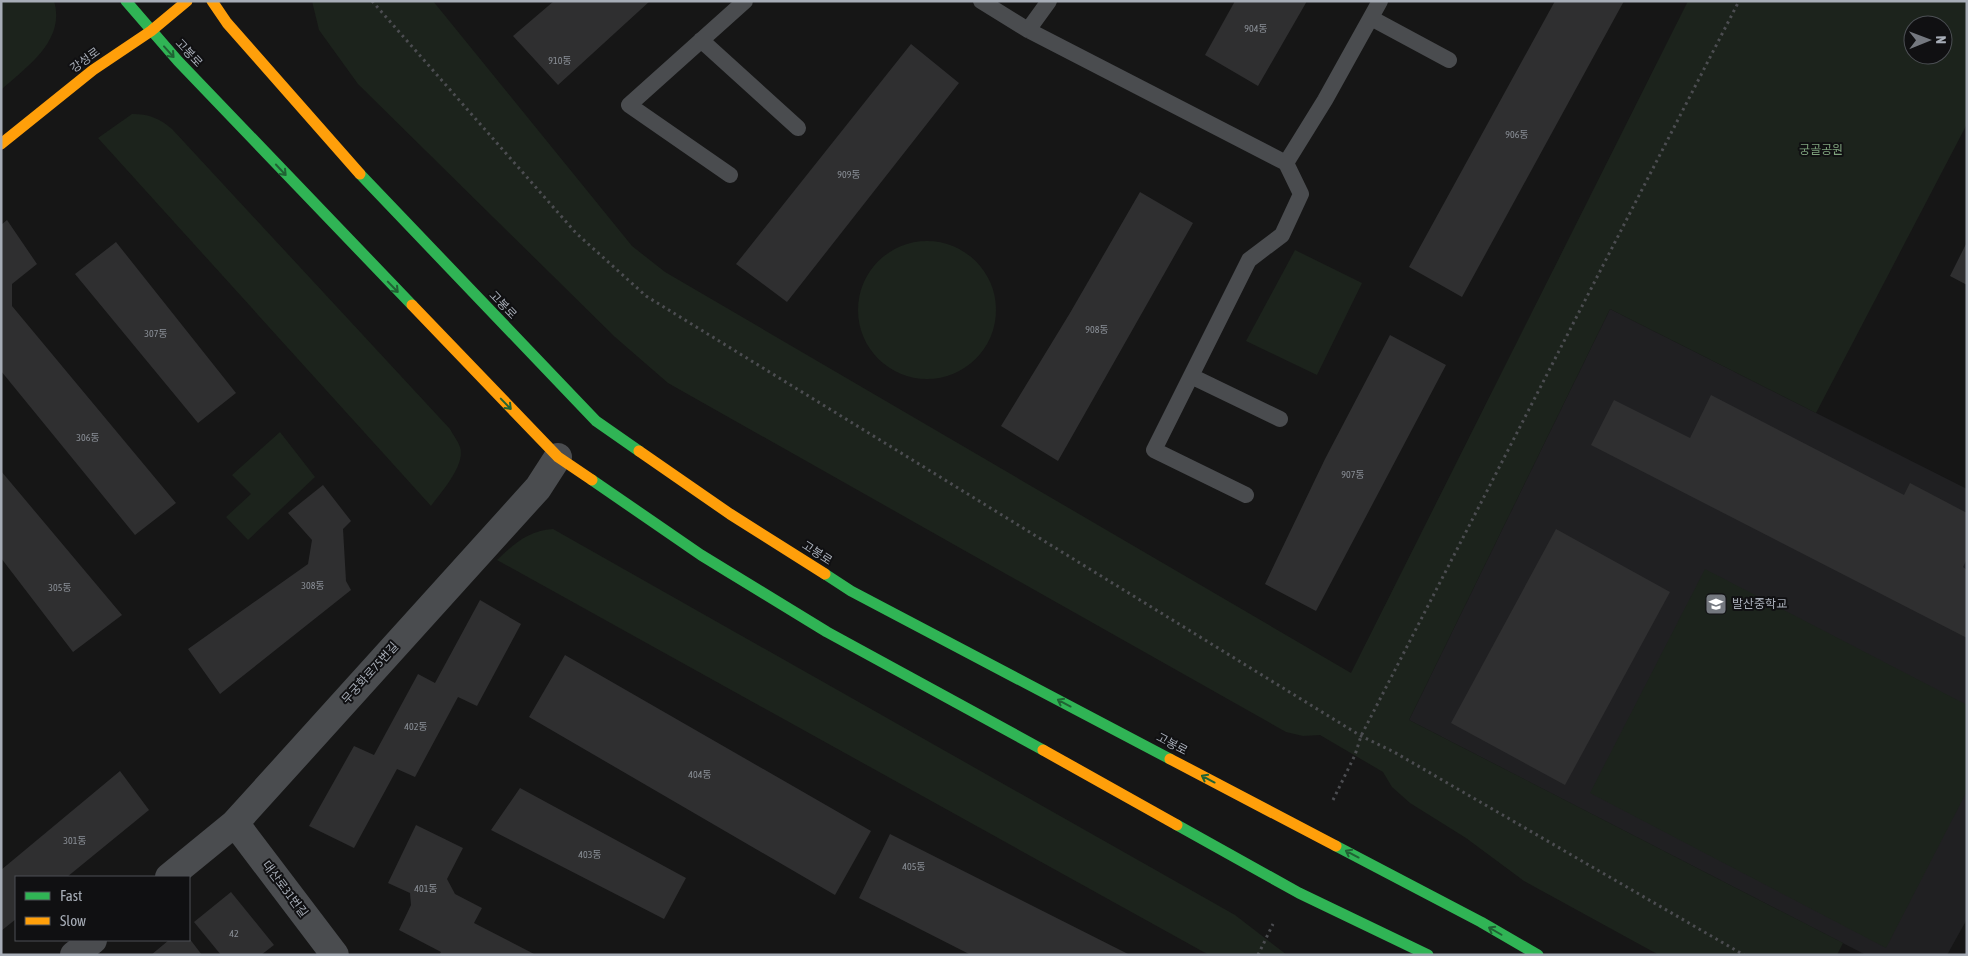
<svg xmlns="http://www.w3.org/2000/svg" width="1968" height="956" font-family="'Asap Condensed','Noto Sans KR',sans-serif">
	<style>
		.built { fill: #202022 }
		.green { fill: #1c231c; fill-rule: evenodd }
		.building { fill: #2f2f30 }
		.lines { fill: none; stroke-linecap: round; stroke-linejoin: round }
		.path { stroke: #4c4d51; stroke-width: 3; stroke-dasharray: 2.5 4; stroke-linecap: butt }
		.lane { stroke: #4a4c4f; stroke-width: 16 }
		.street { stroke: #4a4c4f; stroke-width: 28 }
		.fast { stroke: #30b455; stroke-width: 11 }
		.slow { stroke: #ff9f0a; stroke-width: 11 }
		.oneway { stroke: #206234 }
		.labels { text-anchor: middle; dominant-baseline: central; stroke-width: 4; stroke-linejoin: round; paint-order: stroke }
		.number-label { font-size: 10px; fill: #898e95 }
		.street-label { font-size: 12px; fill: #a7adb7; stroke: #101012 }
		.park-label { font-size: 12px; fill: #7fa37d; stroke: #101012 }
		.poi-label { font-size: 12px; fill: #a7adb7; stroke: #101012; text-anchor: start }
	</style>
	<rect width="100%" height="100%" fill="#161616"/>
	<path class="built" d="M1610 309 1967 489V919L1947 955H1866L1409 720Z"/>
	<path class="green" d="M1 1H54C66 41 26 67 1 90Z
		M312 1H433L632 246 665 272 1351 673 1688 1H1967V124L1816 413 1610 309 1409 720 1843 943 1837 955H1659L1524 881 1466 838 1410 803 1392 787 1383 772 1320 735 1303 736 1286 732 668 383 615 337 358 84 319 30ZM1913 25H1943V55H1913Z
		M132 114C149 114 159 118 172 129L450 429C453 435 458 441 460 447 466 465 441 492 431 506L98 138Z
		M858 310a69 69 0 1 1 138 0a69 69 0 1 1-138 0Z
		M1295 250 1362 283 1317 375 1246 341Z
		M280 432 315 477 248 540 226 517 251 494 232 475Z
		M553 529 1235 915 1287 955H1209L497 560C515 543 528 531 553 529Z
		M1705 569 1967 705V791L1886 948 1590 793Z"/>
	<path class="building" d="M554 1H650L558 85 513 36Z
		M1235 1H1307L1258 86 1205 55Z
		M1555 1H1624L1462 297 1409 267Z
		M911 44 959 83 787 302 736 264Z
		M1140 192 1193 223 1058 461 1001 426 1070 313Z
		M7 220 37 264 12 284V306L176 503 135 535 1 371V225Z
		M116 242 236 393 198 423 75 274Z
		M1967 242V285L1950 276Z
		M1390 335 1446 365 1316 611 1265 584 1325 459Z
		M1711 395 1904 495 1910 483 1967 513V559L1963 567 1967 570V638L1591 445 1614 400 1690 438Z
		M1 471 122 615 73 652 1 558Z
		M323 485 351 521 343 529 346 581 351 590 220 694 188 649 308 564 312 540 288 513Z
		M1556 529 1670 592 1565 785 1451 723Z
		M480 600 521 624 477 706 458 697 415 777 397 769 354 848 309 826 354 746 374 755 418 674 435 683Z
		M565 655 871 831 835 895 529 717Z
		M120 771 149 810 67 877H16V919L1 931V870Z
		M520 788 686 878 664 919 491 830Z
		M416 825 463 848 447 879 455 894 482 908 474 923 536 955H439L441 952 399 930 411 905 410 893 388 883Z
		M890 834 1130 955H971L859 898Z
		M231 892 274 945 261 955H221L194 922Z
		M189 938 202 955H151L169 940Z"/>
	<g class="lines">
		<path class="path" d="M372 1 576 233 646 296 1361 736 1394 752 1744 955
			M1333 800 1355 755 1361 736 1739 1
			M1258 955 1273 924"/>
		<path class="lane" d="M981 1 1028 30 1286 163
			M1371 18 1449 60
			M1028 30 1049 1
			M701 40 798 128
			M730 175 629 105 745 1
			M1191 376 1280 419
			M1246 495 1154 450 1249 260 1282 235 1301 194 1286 163 1325 100 1380 1"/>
		<path class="street" d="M235 823 335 955
			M169 877 235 823 538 488 558 457
			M74 955 93 940"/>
		<path class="fast" d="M126 1 178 61 412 305
			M360 174 596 421 639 451
			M592 480 701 555 827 632 1043 750
			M825 574 851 591 1170 759
			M1177 825 1299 893 1428 955
			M1336 846 1481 922 1538 955"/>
		<path class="slow" d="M212 1 227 23 360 174
			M1 144 93 70 151 31 187 1
			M412 305 558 457 592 480
			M639 451 730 514 825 574
			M1043 750 1177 825
			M1170 759 1336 846"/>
	</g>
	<defs><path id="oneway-shaft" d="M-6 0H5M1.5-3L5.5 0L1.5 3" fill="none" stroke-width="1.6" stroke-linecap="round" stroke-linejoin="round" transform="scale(1.25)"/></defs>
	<g class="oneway">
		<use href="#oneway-shaft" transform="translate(169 52) rotate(48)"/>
		<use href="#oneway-shaft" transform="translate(281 170) rotate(47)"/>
		<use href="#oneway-shaft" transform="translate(393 287) rotate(46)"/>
		<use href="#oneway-shaft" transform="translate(506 404) rotate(46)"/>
		<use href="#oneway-shaft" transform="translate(1064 703) rotate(-152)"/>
		<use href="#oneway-shaft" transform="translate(1208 779) rotate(-152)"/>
		<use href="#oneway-shaft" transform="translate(1352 854) rotate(-152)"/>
		<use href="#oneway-shaft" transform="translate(1495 931) rotate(-150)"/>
	</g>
	<defs>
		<g id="school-square" transform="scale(1.125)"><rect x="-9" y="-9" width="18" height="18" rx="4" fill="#74787f" stroke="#101012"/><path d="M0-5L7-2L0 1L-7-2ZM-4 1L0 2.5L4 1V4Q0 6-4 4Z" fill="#fff"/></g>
	</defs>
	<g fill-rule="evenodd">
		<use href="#school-square" x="1716" y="604"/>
	</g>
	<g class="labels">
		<g class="number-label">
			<text x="1256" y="28">904동</text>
			<text x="560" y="60">910동</text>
			<text x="1517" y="134">906동</text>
			<text x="849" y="174">909동</text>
			<text x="1097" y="329">908동</text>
			<text x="156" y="333">307동</text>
			<text x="88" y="437">306동</text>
			<text x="1353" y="474">907동</text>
			<text x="313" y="585">308동</text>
			<text x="60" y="587">305동</text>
			<text x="416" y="726">402동</text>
			<text x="700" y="774">404동</text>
			<text x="75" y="840">301동</text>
			<text x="590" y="854">403동</text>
			<text x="914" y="866">405동</text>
			<text x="426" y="888">401동</text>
			<text x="234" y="933">42</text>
		</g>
		<g class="street-label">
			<text transform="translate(189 53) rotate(47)">고봉로</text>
			<text transform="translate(85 60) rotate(-36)">강성로</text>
			<text transform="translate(503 305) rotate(46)">고봉로</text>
			<text transform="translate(817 553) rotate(33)">고봉로</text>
			<text transform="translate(370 673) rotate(-48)">무궁화로75번길</text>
			<text transform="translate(1172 744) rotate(28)">고봉로</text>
			<text transform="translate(285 889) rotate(53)">대산로31번길</text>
		</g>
		<g class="park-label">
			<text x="1821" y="150">궁골공원</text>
		</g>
		<g class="poi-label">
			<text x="1732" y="604">발산중학교</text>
		</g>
	</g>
	<rect width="1968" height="956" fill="none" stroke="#a7adb7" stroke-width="5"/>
	<rect x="15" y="876" width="175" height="65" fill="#101012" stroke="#4c4f54"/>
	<rect x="25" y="892" width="25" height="8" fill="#30b455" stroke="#4c4f54"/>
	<text x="60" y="901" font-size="15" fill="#a7adb7">Fast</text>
	<rect x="25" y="917" width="25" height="8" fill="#ff9f0a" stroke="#4c4f54"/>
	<text x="60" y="926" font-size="15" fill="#a7adb7">Slow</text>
	<g transform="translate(1928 40) rotate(89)"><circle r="24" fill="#101012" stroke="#4c4f54"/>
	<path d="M0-4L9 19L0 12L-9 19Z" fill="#74787f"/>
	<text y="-8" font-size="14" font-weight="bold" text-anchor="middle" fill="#a7adb7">N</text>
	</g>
</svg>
